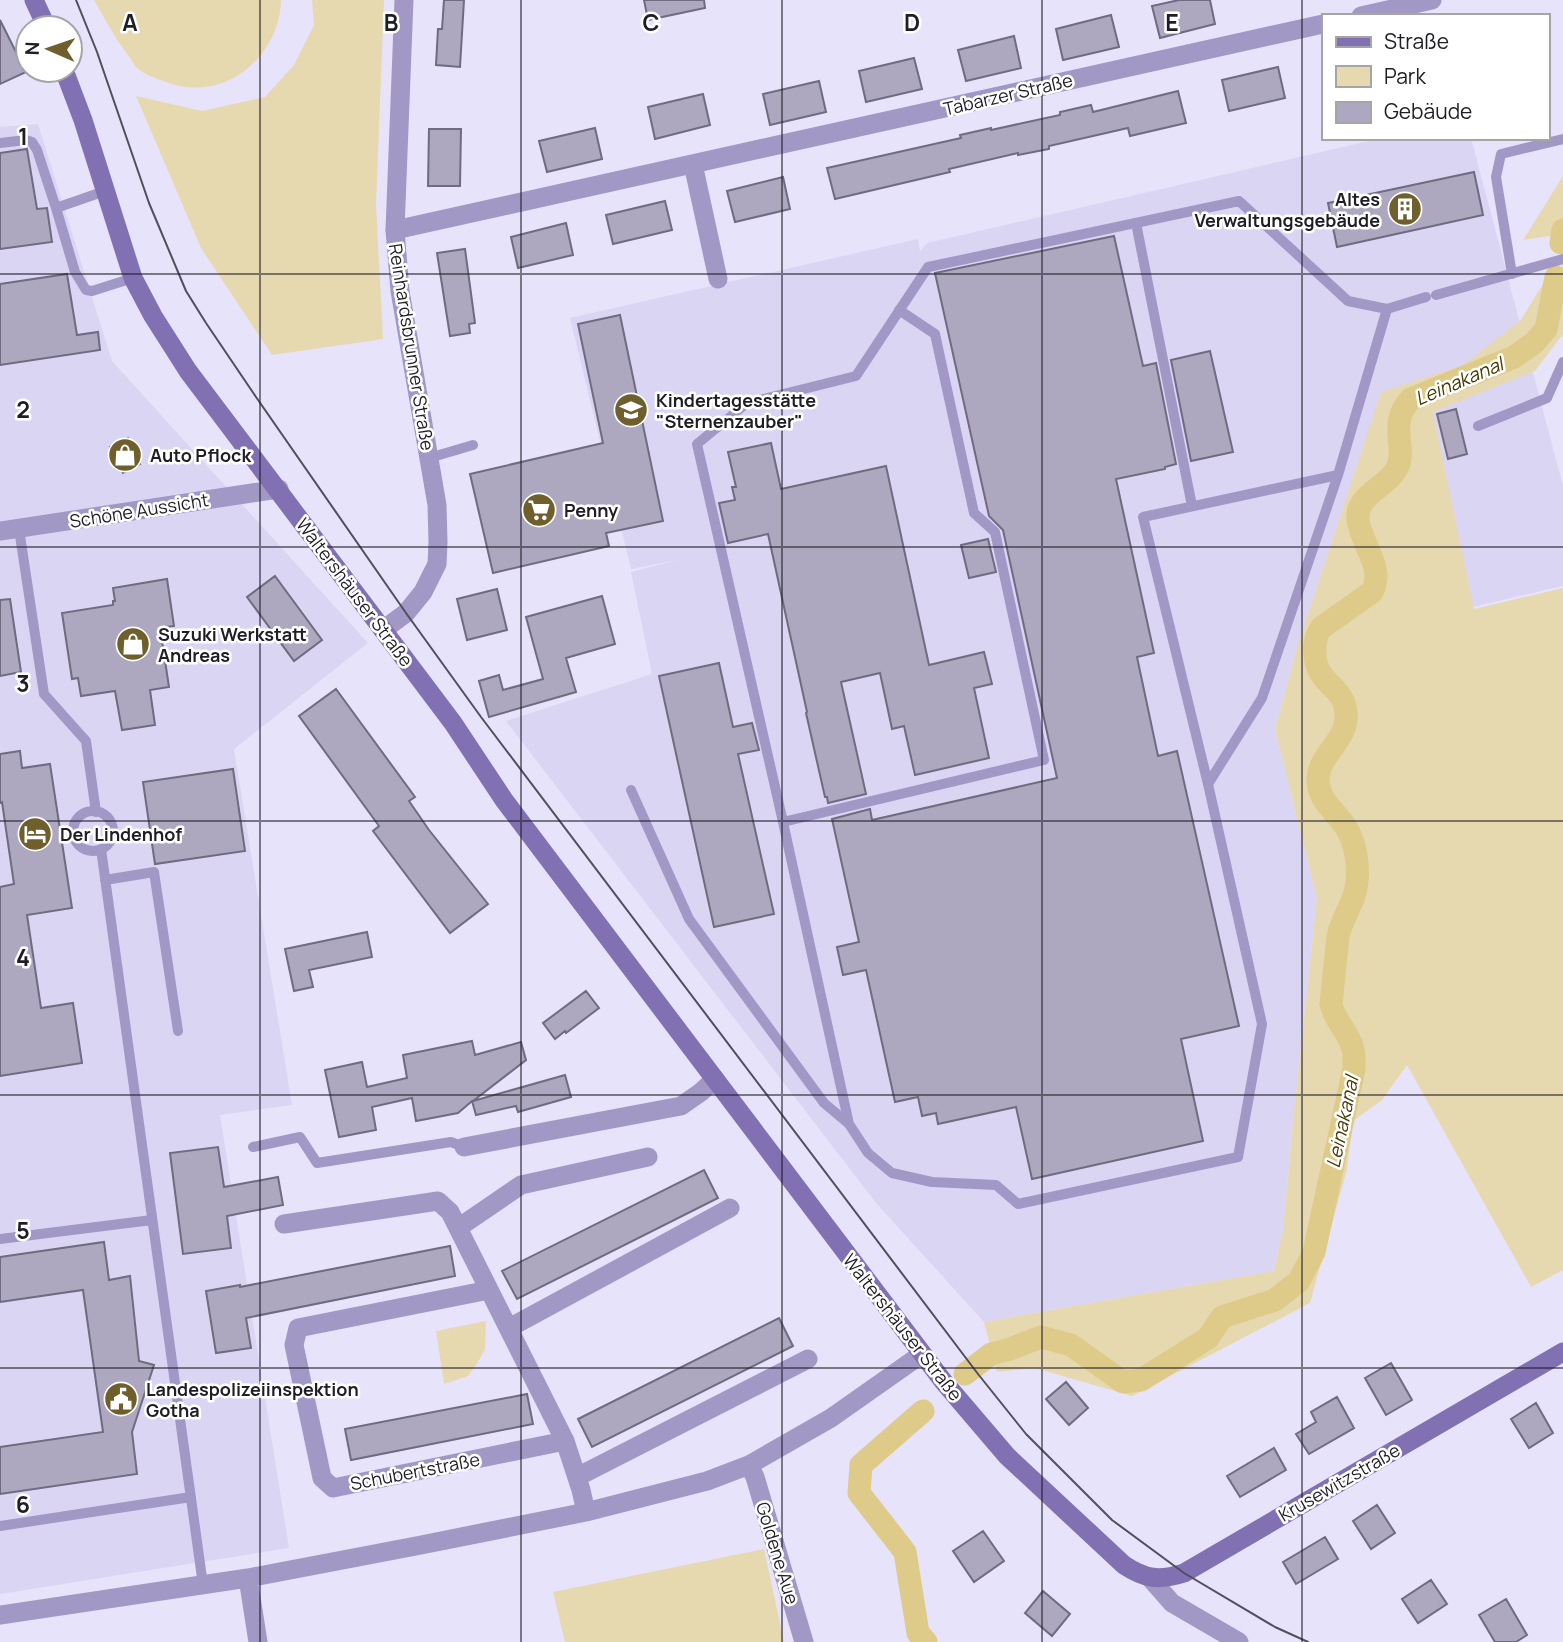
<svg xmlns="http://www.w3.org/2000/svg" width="1563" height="1642" font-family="Manrope,sans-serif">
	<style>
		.built { fill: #dbd5f4 }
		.green { fill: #e6d9af }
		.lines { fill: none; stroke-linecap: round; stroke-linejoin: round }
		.canal { stroke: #deca89; stroke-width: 23 }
		.building { fill: #ada8bf; stroke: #6f6b80; stroke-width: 2 }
		.service { stroke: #a298c5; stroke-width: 10 }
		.minor { stroke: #a298c5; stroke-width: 19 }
		.tertiary { stroke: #a298c5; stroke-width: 19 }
		.secondary { stroke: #8171b2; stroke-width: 19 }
		.tram { stroke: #514f5b; stroke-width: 2 }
		.grid { fill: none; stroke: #1f1d26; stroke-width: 2; stroke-opacity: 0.55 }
		.labels { text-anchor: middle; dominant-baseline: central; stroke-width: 5; stroke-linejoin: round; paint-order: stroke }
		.street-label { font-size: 18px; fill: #1f1d26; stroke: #fff }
		.poi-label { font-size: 18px; font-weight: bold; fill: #1f1d26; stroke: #fff; text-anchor: start }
		.water-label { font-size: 19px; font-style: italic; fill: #483a04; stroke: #fff }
		.grid-label { font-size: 23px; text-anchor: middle; font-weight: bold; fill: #1f1d26; stroke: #fff; stroke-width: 5; stroke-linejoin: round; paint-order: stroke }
	</style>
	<rect width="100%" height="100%" fill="#e7e3fb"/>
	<path class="built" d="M38 124 112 361 368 643 234 749 292 1105 220 1115 289 1548 0 1594V127Z
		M1382 138H1471L1563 486V586L1297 648 1275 729 1317 898 1293 1122 1283 1230 1274 1271 984 1322 876 1203 506 721 652 674 631 572 677 560 631 569 570 318 918 239 920 251 927 243Z"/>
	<path class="green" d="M94 0H281C280 58 222 104 166 82 157 79 145 75 137 68 134 65 131 59 128 55 115 38 105 19 94 0Z
		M312 0H384L376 204 383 339 272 355 201 248 136 96 202 111 265 97 294 65 314 25Z
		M1563 176V234L1523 240Z
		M1563 278V334L1535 371 1433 412 1474 609 1563 588V1270L1531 1287 1407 1065 1382 1100 1353 1121 1347 1169 1310 1303 1132 1396 1035 1368 997 1372 984 1322 1274 1271 1283 1230 1293 1122 1317 898 1275 729 1297 648 1381 392 1463 365 1520 321 1545 281Z
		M486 1321 485 1350 476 1365 468 1376 444 1384 436 1331Z
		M764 1549 784 1642H565L553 1592Z"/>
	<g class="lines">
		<path class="canal" d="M1561 243 1563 230
			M965 1374 991 1354 1010 1349 1041 1337 1071 1345 1123 1382 1141 1380 1208 1338 1222 1317 1275 1300 1299 1281 1314 1252 1354 1069C1354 1061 1355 1053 1352 1046 1347 1030 1334 1020 1331 1004L1338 936C1342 917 1356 901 1357 881 1359 864 1355 843 1347 829 1337 812 1318 801 1318 780 1319 752 1349 741 1346 712 1343 684 1315 684 1315 653 1314 644 1316 636 1321 628L1372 592C1385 568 1362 546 1358 520 1355 496 1385 488 1396 470 1409 449 1386 424 1411 399L1514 357 1534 343 1546 329 1556 277
			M923 1411 861 1465 859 1493 905 1552 918 1633 926 1642"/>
	</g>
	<path class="building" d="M444 0H464L460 67 436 65 438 29H442Z
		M644 0H704L705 8 648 20Z
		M1179 0H1210L1215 24 1160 38 1152 6Z
		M1111 15 1119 47 1063 60 1056 29Z
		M0 20 26 72 0 84Z
		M1014 36 1021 68 966 81 958 50Z
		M914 58 922 89 866 102 859 71Z
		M1278 67 1285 98 1229 111 1222 80Z
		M819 81 826 112 770 125 763 94Z
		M1178 91 1186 123 1130 136 1128 128 1049 146V149L1018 155V153L949 169 950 172 835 199 827 168 961 138 960 135 991 128V130L1060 115V112L1091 105 1093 112Z
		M703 94 710 125 655 139 648 107Z
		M595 128 602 159 547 172 539 141Z
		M429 129H461L460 186H428Z
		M27 149 37 209 47 208 52 242 0 249V153Z
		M1474 172 1483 215 1337 247 1328 203Z
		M783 177 790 209 735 222 727 191Z
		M665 201 672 230 613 244 606 215Z
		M566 223 573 255 518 268 511 237Z
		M1114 236 1143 366 1156 363 1176 464 1165 467V469L1116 479 1154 653 1137 657 1158 756 1177 751 1239 1026 1181 1039 1203 1141 1032 1179 1016 1107 938 1124 936 1113 922 1116 918 1097 895 1102 866 970 843 975 837 947 859 942 832 819 870 809 872 820 1057 778 1003 530 989 516 935 273Z
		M465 249 475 323 469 324 470 333 450 336 437 253Z
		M67 274 77 335 98 332 100 350 0 365V284Z
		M620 315 663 521 606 533 609 546 493 573 470 474 603 443 578 324Z
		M1210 351 1233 452 1191 461 1171 360Z
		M1456 409 1467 454 1448 459 1437 414Z
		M128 438 140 464 123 473 110 447Z
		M771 443 781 489 886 466 929 665 984 652 992 684 974 688 989 758 915 775 904 726 892 729 880 673 841 682 866 794 828 803 827 797H825L806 713 807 712 768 534 728 543 719 503 735 500 732 487H736L728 452Z
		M988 539 996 572 969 578 961 545Z
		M275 576 322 640 294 661 247 597Z
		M167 579 174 626 160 628 169 687 150 690 155 725 122 730 115 691 81 696 78 678 72 679 62 613 113 605V601H115L113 588Z
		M497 589 507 630 467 640 457 599Z
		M602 596 615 644 566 658 576 692 489 717 479 681 499 675 503 690 543 679 526 617Z
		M10 599 21 672 0 676V600Z
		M719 663 733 727 752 723 759 750 738 754 774 914 714 927 659 676Z
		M336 689 415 797 409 801 429 830 488 904 450 933 373 831 379 826 299 716Z
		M20 751 22 768 50 764 72 908 27 915 41 1008 73 1003 82 1063 0 1076V887L14 884 2 802 0 803V754Z
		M233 769 245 851 155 864 143 782Z
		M367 932 372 957 309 970 313 987 294 991 285 949Z
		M586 991 599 1008 566 1033 565 1031 555 1039 543 1023Z
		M472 1041 475 1055 521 1042 526 1060 473 1101 565 1075 571 1097 518 1112 516 1106 476 1115 472 1101 458 1113 416 1121 412 1098 372 1107 376 1130 339 1137 325 1070 362 1062 367 1087 407 1078 403 1055Z
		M218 1147 224 1187 278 1177 283 1205 227 1216 231 1248 183 1254 170 1153Z
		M704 1170 718 1198 517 1299 502 1271Z
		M104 1242 109 1280 130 1276 139 1361 154 1365 132 1432 137 1474 0 1494V1447L103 1432 83 1290 0 1302V1257Z
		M450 1246 455 1276 246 1318 251 1348 216 1353 206 1291 240 1285V1287Z
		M779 1318 793 1346 592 1447 578 1419Z
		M1391 1363 1412 1400 1386 1415 1365 1378Z
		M1066 1382 1088 1408 1069 1425 1046 1399Z
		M527 1394 533 1424 351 1460 345 1429Z
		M1337 1397 1354 1428 1309 1454 1296 1434 1316 1422 1311 1412Z
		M1536 1403 1553 1433 1529 1448 1511 1419Z
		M1274 1448 1286 1470 1240 1497 1227 1476Z
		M1377 1505 1395 1533 1371 1549 1353 1521Z
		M983 1531 1004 1561 974 1582 953 1551Z
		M1325 1537 1338 1559 1296 1584 1283 1562Z
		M1431 1580 1447 1604 1418 1623 1402 1599Z
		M1043 1591 1070 1614 1052 1636 1025 1613Z
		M1506 1599 1527 1635 1516 1642H1495L1479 1615Z"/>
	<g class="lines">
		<path class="service" d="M0 143 26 140 32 142 37 150 56 208
			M105 191 56 208 75 272 86 290 92 291 133 278
			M1136 223 1192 506
			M1512 274 1496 177 1501 154 1563 139
			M1436 295 1563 259
			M1387 309 1338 475 1262 698 1208 784 1262 1024 1238 1157 1018 1204 996 1185 932 1182 892 1173 868 1153 849 1124 783 822 697 444 747 403 856 376 928 267 1239 201 1348 301 1387 309 1426 297
			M1478 426 1547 398 1563 362
			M429 458 473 445
			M19 529 44 694 86 741 96 812
			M1208 784 1143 517 1338 475
			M631 790 689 919 824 1103 849 1124
			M73 831a20 20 0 1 1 40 0a20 20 0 1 1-40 0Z
			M783 822 1044 760 995 532 974 513 935 334 899 310
			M101 849 203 1585
			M105 880 154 872 178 1031
			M253 1147 300 1137 317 1163 451 1142 464 1147
			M0 1239 152 1220
			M0 1526 191 1497"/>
		<path class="minor" d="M1361 16 1432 0
			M693 164 718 279
			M395 230 1323 24
			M0 531 279 489
			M464 1147 681 1106 701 1092 715 1079
			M284 1224 438 1201 450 1212 565 1441 581 1490 586 1512
			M458 1228 521 1185 648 1157
			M489 1290 298 1328 294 1345 322 1478 333 1488 565 1441
			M509 1328 730 1208
			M749 1465 755 1477 804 1642
			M577 1477 808 1359
			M248 1578 258 1642
			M1150 1578 1172 1603 1239 1642
			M0 1615 248 1578 416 1546 586 1512 707 1481 749 1465 831 1418 922 1354"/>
		<path class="tertiary" d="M383 630 406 613 423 592 437 564 438 542 437 505 400 291 395 230 404 0"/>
		<path class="secondary" d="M34 0 47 28
			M64 70 83 120 133 278 153 316 188 371 453 723 504 800 943 1381 1007 1456 1124 1565C1145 1579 1159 1581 1184 1573L1563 1352"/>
		<path class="tram" d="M76 0 97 52 149 203 186 291 206 323 256 397 406 613 481 717 978 1374 1026 1434 1112 1520 1184 1573 1275 1627 1308 1642"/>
	</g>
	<path class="grid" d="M260 0V1642M521 0V1642M782 0V1642M1042 0V1642M1302 0V1642M0 274H1563M0 547H1563M0 821H1563M0 1095H1563M0 1368H1563"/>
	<defs>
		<g id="building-disc" transform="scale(1.75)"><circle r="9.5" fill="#6e5f2c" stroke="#fff"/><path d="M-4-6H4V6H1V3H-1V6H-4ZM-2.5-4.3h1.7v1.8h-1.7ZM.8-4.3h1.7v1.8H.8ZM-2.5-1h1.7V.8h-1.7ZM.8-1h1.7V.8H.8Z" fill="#fff"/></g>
		<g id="school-disc" transform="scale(1.75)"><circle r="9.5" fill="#6e5f2c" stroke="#fff"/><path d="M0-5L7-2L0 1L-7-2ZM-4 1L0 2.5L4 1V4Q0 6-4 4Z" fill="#fff"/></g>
		<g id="shop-disc" transform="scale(1.75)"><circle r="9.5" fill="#6e5f2c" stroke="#fff"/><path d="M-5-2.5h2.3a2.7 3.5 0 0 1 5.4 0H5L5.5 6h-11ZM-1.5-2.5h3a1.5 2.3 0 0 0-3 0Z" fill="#fff"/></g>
		<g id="supermarket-disc" transform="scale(1.75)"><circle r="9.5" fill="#6e5f2c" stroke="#fff"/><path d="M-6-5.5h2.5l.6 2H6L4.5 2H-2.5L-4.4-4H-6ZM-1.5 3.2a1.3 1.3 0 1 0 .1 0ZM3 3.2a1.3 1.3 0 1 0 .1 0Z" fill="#fff"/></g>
		<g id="hotel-disc" transform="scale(1.75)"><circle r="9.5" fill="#6e5f2c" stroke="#fff"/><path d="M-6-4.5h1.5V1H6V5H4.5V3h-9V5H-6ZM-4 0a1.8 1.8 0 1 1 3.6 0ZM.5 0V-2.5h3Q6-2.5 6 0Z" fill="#fff"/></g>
		<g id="civic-disc" transform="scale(1.75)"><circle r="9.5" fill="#6e5f2c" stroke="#fff"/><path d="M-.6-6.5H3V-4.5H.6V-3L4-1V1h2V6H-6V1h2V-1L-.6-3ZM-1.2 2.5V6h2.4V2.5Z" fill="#fff"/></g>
	</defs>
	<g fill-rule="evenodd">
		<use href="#building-disc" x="1405" y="209"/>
		<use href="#school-disc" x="631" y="410"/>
		<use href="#shop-disc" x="125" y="455"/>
		<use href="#supermarket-disc" x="539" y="510"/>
		<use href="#shop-disc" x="133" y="644"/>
		<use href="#hotel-disc" x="35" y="834"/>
		<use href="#civic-disc" x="121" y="1399"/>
	</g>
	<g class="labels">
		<g class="street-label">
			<text transform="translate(1008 94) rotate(-13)">Tabarzer Straße</text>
			<text transform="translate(412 347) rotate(81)">Reinhardsbrunner Straße</text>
			<text transform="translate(139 510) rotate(-9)">Schöne Aussicht</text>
			<text transform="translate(355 592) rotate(53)">Waltershäuser Straße</text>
			<text transform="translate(903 1327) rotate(52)">Waltershäuser Straße</text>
			<text transform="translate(415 1471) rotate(-11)">Schubertstraße</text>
			<text transform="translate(1339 1482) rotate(-30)">Krusewitzstraße</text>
			<text transform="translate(778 1553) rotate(73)">Goldene Aue</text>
		</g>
		<g class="poi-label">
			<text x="1380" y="199" text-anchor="end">Altes<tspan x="1380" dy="21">Verwaltungsgebäude</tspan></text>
			<text x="656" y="400">Kindertagesstätte<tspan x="656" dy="21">"Sternenzauber"</tspan></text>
			<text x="150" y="455">Auto Pflock</text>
			<text x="564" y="510">Penny</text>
			<text x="158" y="634">Suzuki Werkstatt<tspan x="158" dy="21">Andreas</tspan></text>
			<text x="60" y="834">Der Lindenhof</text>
			<text x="146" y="1389">Landespolizeiinspektion<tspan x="146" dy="21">Gotha</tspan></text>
		</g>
		<g class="water-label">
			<text transform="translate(1459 381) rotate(-23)">Leinakanal</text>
			<text transform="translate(1342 1122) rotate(-78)">Leinakanal</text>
		</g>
	</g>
	<g class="grid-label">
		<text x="130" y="31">A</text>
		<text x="391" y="31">B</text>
		<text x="651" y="31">C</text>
		<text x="912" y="31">D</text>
		<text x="1172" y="31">E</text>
		<text x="23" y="145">1</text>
		<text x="23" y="418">2</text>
		<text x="23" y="692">3</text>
		<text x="23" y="966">4</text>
		<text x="23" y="1239">5</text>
		<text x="23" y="1513">6</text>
	</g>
	<rect x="1322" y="14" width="228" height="126" fill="#ffffff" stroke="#a5a5a8" stroke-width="2"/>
	<rect x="1336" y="37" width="35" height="10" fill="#8171b2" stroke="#a5a5a8" stroke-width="2"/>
	<text x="1384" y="49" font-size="21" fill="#1f1d26">Straße</text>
	<rect x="1336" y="66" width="35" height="21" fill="#e6d9af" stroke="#a5a5a8" stroke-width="2"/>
	<text x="1384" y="84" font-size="21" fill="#1f1d26">Park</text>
	<rect x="1336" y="102" width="35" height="21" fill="#ada8bf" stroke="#a5a5a8" stroke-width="2"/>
	<text x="1384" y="119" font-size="21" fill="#1f1d26">Gebäude</text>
	<g transform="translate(49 49) rotate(272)"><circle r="33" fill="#ffffff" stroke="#a5a5a8" stroke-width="2"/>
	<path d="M0-5L12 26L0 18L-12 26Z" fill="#6e5f2c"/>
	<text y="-10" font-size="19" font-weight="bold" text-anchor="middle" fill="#1f1d26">N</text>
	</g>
</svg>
